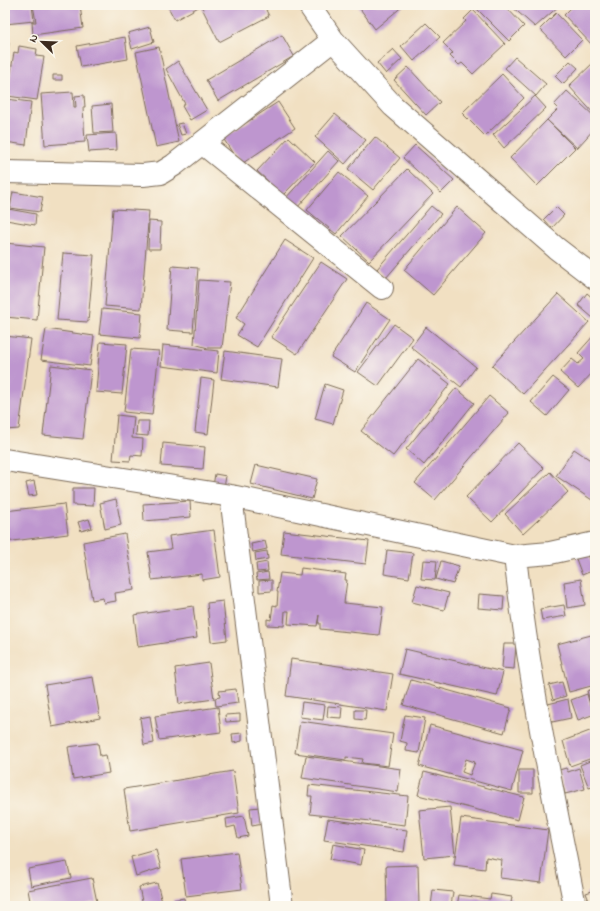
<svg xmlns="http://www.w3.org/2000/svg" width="600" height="911" font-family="'Indie Flower',sans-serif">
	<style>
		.building { fill: #be96cf; fill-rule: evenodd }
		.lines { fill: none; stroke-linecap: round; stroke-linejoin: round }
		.minor-casing { stroke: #7b6a57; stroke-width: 24 }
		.minor { stroke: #fff; stroke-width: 22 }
	</style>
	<rect width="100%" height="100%" fill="#fbf7ec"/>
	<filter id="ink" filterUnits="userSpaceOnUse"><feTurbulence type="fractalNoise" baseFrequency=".025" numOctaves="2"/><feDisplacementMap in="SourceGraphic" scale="8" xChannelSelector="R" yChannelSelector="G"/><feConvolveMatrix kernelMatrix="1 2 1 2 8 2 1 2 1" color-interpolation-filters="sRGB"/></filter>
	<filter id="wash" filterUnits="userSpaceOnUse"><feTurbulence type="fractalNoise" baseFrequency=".012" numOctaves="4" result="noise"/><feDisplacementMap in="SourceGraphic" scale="16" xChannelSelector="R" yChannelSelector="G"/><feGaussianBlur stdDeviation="0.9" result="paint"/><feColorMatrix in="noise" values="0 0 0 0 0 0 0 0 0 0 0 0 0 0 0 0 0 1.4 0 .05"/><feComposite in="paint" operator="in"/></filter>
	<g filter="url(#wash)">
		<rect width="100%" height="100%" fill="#f1e0c2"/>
		<g id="blocks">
			<path class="building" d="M5 5H32L34 21 5 24Z
				M33 5H80L83 28 33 35 32 22H36Z
				M167 5H202L175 20Z
				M207 5H270L271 7 266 10 269 16 219 42 202 8Z
				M360 5H404L375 29 358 6Z
				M476 5H504L524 26 509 41 474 6Z
				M510 5H560L535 27Z
				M574 5H595V44L593 46 564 15Z
				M473 10 505 44 473 74 462 63 459 65 450 56 453 53 443 43 466 21 464 19Z
				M556 13 582 40 566 56 540 29Z
				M426 23 440 37 414 61 401 46Z
				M150 27 154 42 132 49 128 33Z
				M282 35 294 56 218 101 206 80Z
				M125 37 128 59 81 67 77 46Z
				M5 42 9 43 6 67H5Z
				M19 46 37 49 36 56 44 57 37 100 7 96 14 52 18 53Z
				M159 47 179 142 156 147 136 52Z
				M393 49 402 59 386 74 377 63Z
				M515 57 546 84 536 96 505 68Z
				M178 61 207 110 190 120 182 106 185 104 166 69Z
				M570 61 578 68 563 84 555 76Z
				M594 62 595 63V115L569 86Z
				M408 67 440 102 426 115 394 80Z
				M502 74 524 98 485 136 462 113Z
				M53 75H62V80H53Z
				M567 91 595 117V128L577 148 547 120 558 109 554 105Z
				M73 92 74 107H76L75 96 84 95 85 107H83L85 142 45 145 41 94Z
				M535 96 546 108 504 148 493 135Z
				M6 99 31 102 26 145 5 142Z
				M278 102 295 128 240 165 223 138Z
				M111 104 113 132 94 133 92 106Z
				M335 114 366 140 345 164 315 137Z
				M547 120 575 148 537 186 510 158Z
				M182 123 186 134 181 135 177 124Z
				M116 133 117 150 89 152 87 135Z
				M289 137 315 162 283 195 257 171Z
				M375 137 400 158 373 190 348 169Z
				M415 145 454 180 441 193 403 158Z
				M328 151 339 161 296 209 285 199Z
				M407 169 433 194 369 261 342 236Z
				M339 172 368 196 336 234 307 210Z
				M13 192 43 197 40 212 10 208Z
				M431 206 441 214 386 278 377 269Z
				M457 207 486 233 433 295 404 270Z
				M556 207 564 215 552 228 544 219Z
				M8 209 36 214 35 225 6 220Z
				M113 209 149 211 141 309 105 306Z
				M149 221 161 222 160 249H148Z
				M285 240 313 258 257 347 237 335 244 324 236 318Z
				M5 243 44 247 37 320 5 317Z
				M63 253 94 255 88 322 57 320Z
				M321 262 347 279 297 354 271 337Z
				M172 266 198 268 193 332 167 330Z
				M199 280 230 282 222 348H208L194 344Z
				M587 293 595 300V316L593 318 578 305Z
				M558 294 589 322 523 394 492 366Z
				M366 303 390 319 355 372 331 357Z
				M102 309 142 313 140 338 99 334Z
				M394 324 413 338 378 386 358 372Z
				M426 327 476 367 461 387 411 347Z
				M46 329 94 336 90 366 41 360Z
				M595 334V370L578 388 560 372 572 359 578 364 584 359 578 353Z
				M5 336 31 339 19 429 5 430Z
				M100 342 127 344 122 394 96 392Z
				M163 345 219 351 217 373 161 366Z
				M131 349 159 351 152 415 124 412Z
				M225 351 282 359 278 387 221 379Z
				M418 359 450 384 393 456 361 431Z
				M51 365 91 370 83 439 43 435Z
				M553 377 569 390 547 416 531 402Z
				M201 378 214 380 208 434 195 432Z
				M325 384 343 390 333 424 315 419Z
				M456 388 474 403 424 465 406 449Z
				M489 396 509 413 435 500 415 483Z
				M117 415 134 417 132 438 143 439 142 456 131 455 130 461 113 460Z
				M137 421H149L148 436 136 435Z
				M163 443 205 447 203 469 161 466Z
				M518 443 544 468 492 522 466 497Z
				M574 449 595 463V502L556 476Z
				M256 465 317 479 312 499 251 484Z
				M550 472 568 492 523 534 505 514Z
				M215 474 226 476 224 488 213 486Z
				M34 481 37 495 29 496 26 483Z
				M73 488H94L93 506 73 505Z
				M116 499 121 525 105 529 100 503Z
				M190 501 191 517 144 521 143 504Z
				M64 504 68 534 5 542V511Z
				M89 519 92 528 81 531 78 522Z
				M214 530 220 577 202 580V574L152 580 148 552 171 549 169 536Z
				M284 531 369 541 366 564 281 554Z
				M125 534 134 590 115 593 116 601 104 603 103 598 92 600 83 542Z
				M265 541 267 549 253 552 251 544Z
				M387 550 413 553 409 578 384 574Z
				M267 551 268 559 256 561 255 553Z
				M588 554 594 570 582 575 576 559Z
				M423 560 437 561 435 580 421 579Z
				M441 561 459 566 453 584 436 579Z
				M267 562 268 571 257 572 256 564Z
				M301 568 346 574 345 580H347L344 603 383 607 379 635 320 629V623H318L319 615 317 626 288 624 289 611H285L284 626 267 625V619L271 620 273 605 277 606 278 592H277L280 573 300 575Z
				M268 572 269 579 257 580 256 574Z
				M581 579 585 605 567 608 564 582Z
				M272 580V591L259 592V581Z
				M417 585 449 593 444 610 412 602Z
				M479 594 504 596 503 610 478 608Z
				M223 601 227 640 211 642 207 603Z
				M564 605 566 616 542 620 540 609Z
				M193 606 197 638 138 647 134 615Z
				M595 634V685L569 692 557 644Z
				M504 644H516L514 669 502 668Z
				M405 649 503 672 497 696 399 674Z
				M291 659 393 674 387 711 286 696Z
				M209 663 214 699 179 704 175 668Z
				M93 677 100 718 52 727 45 685Z
				M411 680 511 708 504 733 403 705Z
				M562 682 566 696 553 700 549 685Z
				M595 688V699L590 701 587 691Z
				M236 689 238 703 216 706 215 698 220 697 219 691Z
				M587 694 590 705 595 704V714L578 720 571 700Z
				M568 699 571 718 552 722 548 704Z
				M302 702 325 705 323 720 300 717Z
				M328 706 342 707 341 718 327 717Z
				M218 707 221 732 159 740 155 716Z
				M355 710H366L365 720 355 719Z
				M240 714V721L226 722 225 715Z
				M405 715 425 718 419 753 406 751 407 743 400 741Z
				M150 716 154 743 144 745 140 718Z
				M300 721 393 734 388 766 362 763 363 759 346 757V760L295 753Z
				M430 725 523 750 512 791 419 766ZM466 759 475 762 470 775 462 772Z
				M595 729V757L570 766 563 741Z
				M242 733V741L233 743 232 734Z
				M98 743 100 756 106 755 109 773 73 779 68 747Z
				M306 756 401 769 398 792 302 778Z
				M595 759V786L589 788 580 765Z
				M566 768 568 772 579 768 585 789 565 794 559 770Z
				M519 770H533V793H519Z
				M233 771 239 813 130 831 124 789Z
				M424 772 524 797 518 820 418 795Z
				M309 785 408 796 405 825 310 814 312 796H308Z
				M260 807 263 824 252 826 250 808Z
				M450 807 455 855 424 858 419 810Z
				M244 816 248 836 238 838 235 826 227 828 226 819Z
				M461 818 548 830 541 883 500 878 502 860 486 857 485 869 454 865Z
				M328 819 407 830 404 852 324 840Z
				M333 844 364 850 361 865 330 859Z
				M156 850 161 868 136 876 131 857Z
				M237 852 242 889 186 896 181 859Z
				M67 862 71 878 31 886 28 869Z
				M418 865 419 906H387L386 866Z
				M92 878 97 902 77 906H31L28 890Z
				M157 883 163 906H143L139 887Z
				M433 890 453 892 451 906H431Z
				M595 890V906H591L586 893Z
				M491 894 512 897 511 903 524 906H457L459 895 490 899Z
				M184 898 185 906H174L173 900Z"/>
		</g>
	</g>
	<g filter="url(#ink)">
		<use href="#blocks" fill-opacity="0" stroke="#7b6a57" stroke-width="1"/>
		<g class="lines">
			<g class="minor-casing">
				<path id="minor" d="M309 5 333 40 393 106 556 248 595 278
					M202 143 382 288
					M5 172 143 175 161 173 174 165 333 40
					M5 460 231 496 515 556 550 553 595 543
					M231 496 282 906
					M515 556C528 673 552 790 575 906"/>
			</g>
			<use href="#minor" class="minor"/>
		</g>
	</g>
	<rect width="600" height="911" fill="none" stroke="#fbf7ec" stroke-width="20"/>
	<g transform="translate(42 42) rotate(293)" stroke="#fbf7ec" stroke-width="3" paint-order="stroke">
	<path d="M0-3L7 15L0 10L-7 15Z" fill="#3b2a1e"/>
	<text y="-6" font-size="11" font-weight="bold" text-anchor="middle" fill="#3b2a1e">N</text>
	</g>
</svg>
